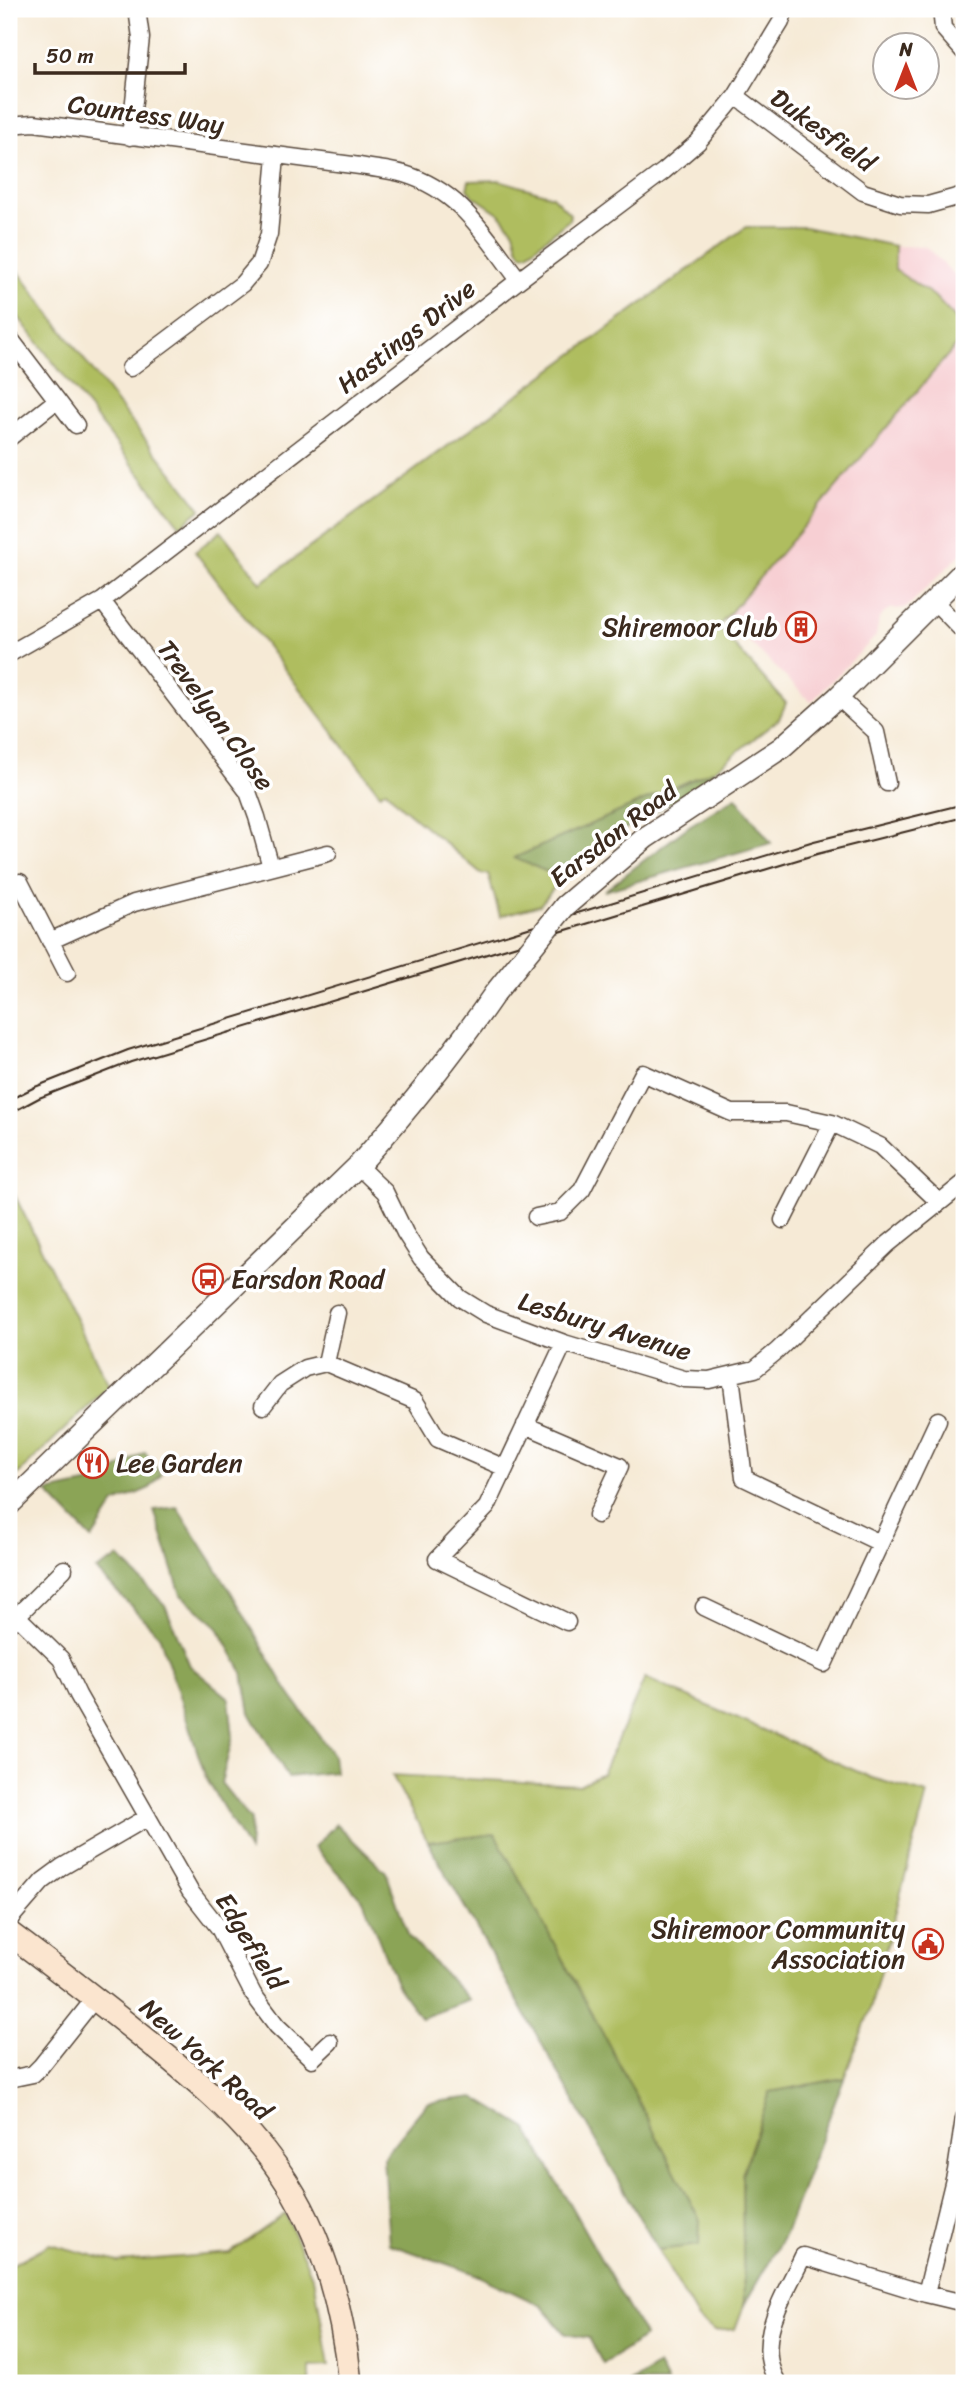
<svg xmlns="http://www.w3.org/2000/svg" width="973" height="2392" font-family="Sriracha,sans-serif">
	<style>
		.built { fill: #f7cfd3 }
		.green { fill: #afbd5f; stroke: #75743e; stroke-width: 2 }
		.forest { fill: #8ba456; stroke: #63673a; stroke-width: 2 }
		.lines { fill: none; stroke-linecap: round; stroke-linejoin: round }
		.minor-casing { stroke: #57473a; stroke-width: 19 }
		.tertiary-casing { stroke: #57473a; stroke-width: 24 }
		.secondary-casing { stroke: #57473a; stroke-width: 26 }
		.minor { stroke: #fff; stroke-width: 16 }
		.tertiary { stroke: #fff; stroke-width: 21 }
		.secondary { stroke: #fbe5cf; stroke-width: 23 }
		.tram { stroke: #3b2a1e; stroke-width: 2 }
		.tertiary-bridge-casing { stroke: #57473a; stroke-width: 24; stroke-linecap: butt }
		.tertiary-bridge { stroke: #fff; stroke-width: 21 }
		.labels { text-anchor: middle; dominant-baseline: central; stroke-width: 7; stroke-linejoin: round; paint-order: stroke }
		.street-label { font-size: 26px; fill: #3b2a1e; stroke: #fff }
		.poi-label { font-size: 26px; fill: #3b2a1e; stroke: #fff; text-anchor: end }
	</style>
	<rect width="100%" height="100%" fill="#fff"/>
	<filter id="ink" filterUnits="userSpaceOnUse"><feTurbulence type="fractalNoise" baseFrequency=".0143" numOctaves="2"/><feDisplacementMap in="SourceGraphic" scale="14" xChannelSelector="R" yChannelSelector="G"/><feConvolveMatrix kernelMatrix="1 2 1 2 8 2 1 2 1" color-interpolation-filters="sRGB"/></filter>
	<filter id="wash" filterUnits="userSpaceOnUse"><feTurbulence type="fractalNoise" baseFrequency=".00686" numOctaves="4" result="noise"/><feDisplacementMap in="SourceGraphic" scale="28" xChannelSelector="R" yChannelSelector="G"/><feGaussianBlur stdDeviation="1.57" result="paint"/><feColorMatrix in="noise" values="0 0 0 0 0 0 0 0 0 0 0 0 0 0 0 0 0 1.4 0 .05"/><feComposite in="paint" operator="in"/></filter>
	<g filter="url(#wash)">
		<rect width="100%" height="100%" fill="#f6ead6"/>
		<path class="built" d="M895 246 926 247 964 284V328L934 296 895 270Z
			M964 336V551L906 608 889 609 879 618 876 636 811 702 725 618Z"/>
		<path class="green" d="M499 180 552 196 570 214 569 220 528 253 522 254 518 247 514 231 500 214 472 195 467 189 469 181Z
			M746 227H805L895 246V270L934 296 964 328V336L718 627 786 703 779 719 714 770 515 858 562 878 540 905 500 916 488 874H482L402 807 386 790 380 794 195 552 221 531 261 583Z
			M9 259 116 402 201 509 180 526 9 305Z
			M9 1184 109 1386 9 1483Z
			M645 1678 872 1778 927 1794 869 2013 844 2078 770 2092 742 2175 744 2305 735 2329 715 2331 698 2319 658 2250 699 2245 495 1834 428 1842 392 1775 579 1785 602 1774Z
			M285 2214 315 2283 329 2366 310 2367V2383H94L24 2378 9 2383V2266L50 2244 118 2262 230 2253Z"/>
		<path class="forest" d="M714 770 713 778 620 832 562 878 514 858Z
			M736 797 771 843 604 891 689 826Z
			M145 1452 161 1475 150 1488 115 1503 92 1539 47 1492 96 1482Z
			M177 1507 230 1590 287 1690 333 1755 335 1772 288 1777 250 1713 243 1673 217 1626 181 1595 154 1510Z
			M119 1557 165 1605 190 1666 229 1698 233 1737 221 1783 251 1820 249 1851 206 1778 159 1635 96 1570Z
			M336 1824 386 1872 409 1937 470 2000 421 2018 397 1985 363 1900 314 1847Z
			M495 1834 617 2060 700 2220 699 2245 658 2250 428 1842Z
			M844 2078 785 2234 744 2305 742 2175 770 2092Z
			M474 2097 527 2129 645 2337 603 2364 589 2338 565 2334 542 2306 470 2272 389 2244 383 2157 427 2103Z
			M658 2365 667 2383H631Z"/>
	</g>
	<g filter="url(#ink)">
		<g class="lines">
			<g class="minor-casing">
				<path id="minor" d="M941 9 943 28 964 52
					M736 96 863 192 900 204 928 205 964 195
					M9 125 34 123 360 166C375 169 390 170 404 174 461 191 485 236 519 280
					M130 137 141 38 137 9
					M9 337 76 425
					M130 368 242 284 259 264 269 234 276 156
					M9 438 57 400
					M102 601 248 792 257 817 271 867
					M934 601 964 632
					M9 654 102 601 519 280 664 171 698 142 736 96 781 22 785 9
					M838 697 876 732 887 783
					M20 882 67 973
					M50 941 134 903 328 853
					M358 1166 385 1192 405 1233 421 1258 460 1298 486 1314 564 1343 684 1379 709 1380 755 1369 777 1351 888 1244 964 1183
					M536 1217 560 1212 582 1190 643 1073 732 1113H786L832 1123 880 1146 939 1202
					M783 1220 832 1123
					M564 1343 487 1507 437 1559 567 1622
					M326 1363 337 1313
					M731 1376 744 1478 880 1543
					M263 1406 280 1384 305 1368 326 1363 415 1401 438 1439 505 1468
					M525 1425 620 1466 597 1515
					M704 1607 824 1664 938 1420
					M17 1616 64 1569
					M9 1624 17 1616 61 1659 78 1695 190 1891 219 1928 253 1994 277 2026 312 2059 330 2042
					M9 1920 43 1881 62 1867 148 1817
					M9 2079 33 2074 41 2066 95 1998
					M926 2294 956 2171 964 2118
					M778 2383C752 2341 785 2295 803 2256L926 2294 964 2303"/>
			</g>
			<g class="tertiary-casing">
				<path id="tertiary" d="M565 906 645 838 781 748 838 697 964 571
					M9 1505 358 1166C407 1111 453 1054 495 993"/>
			</g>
			<g class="secondary-casing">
				<path id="secondary" d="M9 1933C56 1968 102 2004 148 2041 199 2082 251 2126 286 2181 325 2242 343 2312 350 2383"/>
			</g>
			<use href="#minor" class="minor"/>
			<use href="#tertiary" class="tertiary"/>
			<use href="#secondary" class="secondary"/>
			<path class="tram" d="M9 1100 35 1087 128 1050 814 841 964 804
				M9 1114 39 1098 131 1062 817 854 964 817"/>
			<g class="tertiary-bridge-casing">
				<path id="tertiary-bridge" d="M495 993 565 906"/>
			</g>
			<use href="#tertiary-bridge" class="tertiary-bridge"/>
		</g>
	</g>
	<defs>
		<g id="building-ring" transform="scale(1.575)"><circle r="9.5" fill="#fff" stroke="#c8321e" stroke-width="1.5"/><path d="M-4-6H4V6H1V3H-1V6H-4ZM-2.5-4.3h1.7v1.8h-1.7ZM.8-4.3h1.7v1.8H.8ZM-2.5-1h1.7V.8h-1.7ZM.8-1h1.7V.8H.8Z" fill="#c8321e"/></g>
		<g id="bus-ring" transform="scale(1.575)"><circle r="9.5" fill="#fff" stroke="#c8321e" stroke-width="1.5"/><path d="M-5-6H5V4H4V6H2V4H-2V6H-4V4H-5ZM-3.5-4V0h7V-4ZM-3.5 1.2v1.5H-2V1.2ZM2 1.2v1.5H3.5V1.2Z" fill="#c8321e"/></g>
		<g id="restaurant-ring" transform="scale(1.575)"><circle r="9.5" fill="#fff" stroke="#c8321e" stroke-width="1.5"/><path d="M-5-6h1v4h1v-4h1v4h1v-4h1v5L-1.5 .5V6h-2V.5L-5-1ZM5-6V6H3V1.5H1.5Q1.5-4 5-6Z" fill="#c8321e"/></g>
		<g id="civic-ring" transform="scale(1.575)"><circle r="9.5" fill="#fff" stroke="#c8321e" stroke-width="1.5"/><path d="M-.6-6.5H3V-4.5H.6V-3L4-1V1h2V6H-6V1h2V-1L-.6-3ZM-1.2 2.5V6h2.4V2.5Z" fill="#c8321e"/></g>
	</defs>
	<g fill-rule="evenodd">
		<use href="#building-ring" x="801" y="627"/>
		<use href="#bus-ring" x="208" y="1279"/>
		<use href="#restaurant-ring" x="93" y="1463"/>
		<use href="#civic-ring" x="928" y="1944"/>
	</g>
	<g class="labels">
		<g class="street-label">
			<text transform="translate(146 114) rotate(8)">Countess Way</text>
			<text transform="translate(823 130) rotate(36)">Dukesfield</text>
			<text transform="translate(406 336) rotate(-38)">Hastings Drive</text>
			<text transform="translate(216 715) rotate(54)">Trevelyan Close</text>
			<text transform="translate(613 834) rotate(-38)">Earsdon Road</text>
			<text transform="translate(605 1326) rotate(17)">Lesbury Avenue</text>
			<text transform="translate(251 1941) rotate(58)">Edgefield</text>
			<text transform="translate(206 2059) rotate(42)">New York Road</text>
		</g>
		<g class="poi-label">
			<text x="778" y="627">Shiremoor Club</text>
			<text x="231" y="1279" text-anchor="start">Earsdon Road</text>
			<text x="116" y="1463" text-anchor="start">Lee Garden</text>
			<text x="905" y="1929">Shiremoor Community<tspan x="905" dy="30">Association</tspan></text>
		</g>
	</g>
	<rect width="973" height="2392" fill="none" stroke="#fff" stroke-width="35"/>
	<g transform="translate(906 66)"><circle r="33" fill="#ffffff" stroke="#b1aaa5" stroke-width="2"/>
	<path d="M0-5L12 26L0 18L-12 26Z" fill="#c8321e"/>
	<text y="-10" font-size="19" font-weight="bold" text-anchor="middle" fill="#3b2a1e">N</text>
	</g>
	<path d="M35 63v10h150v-10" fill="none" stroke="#3b2a1e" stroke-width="3.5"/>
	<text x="46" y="63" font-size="21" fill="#3b2a1e" stroke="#ffffff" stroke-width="5" paint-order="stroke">50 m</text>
</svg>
